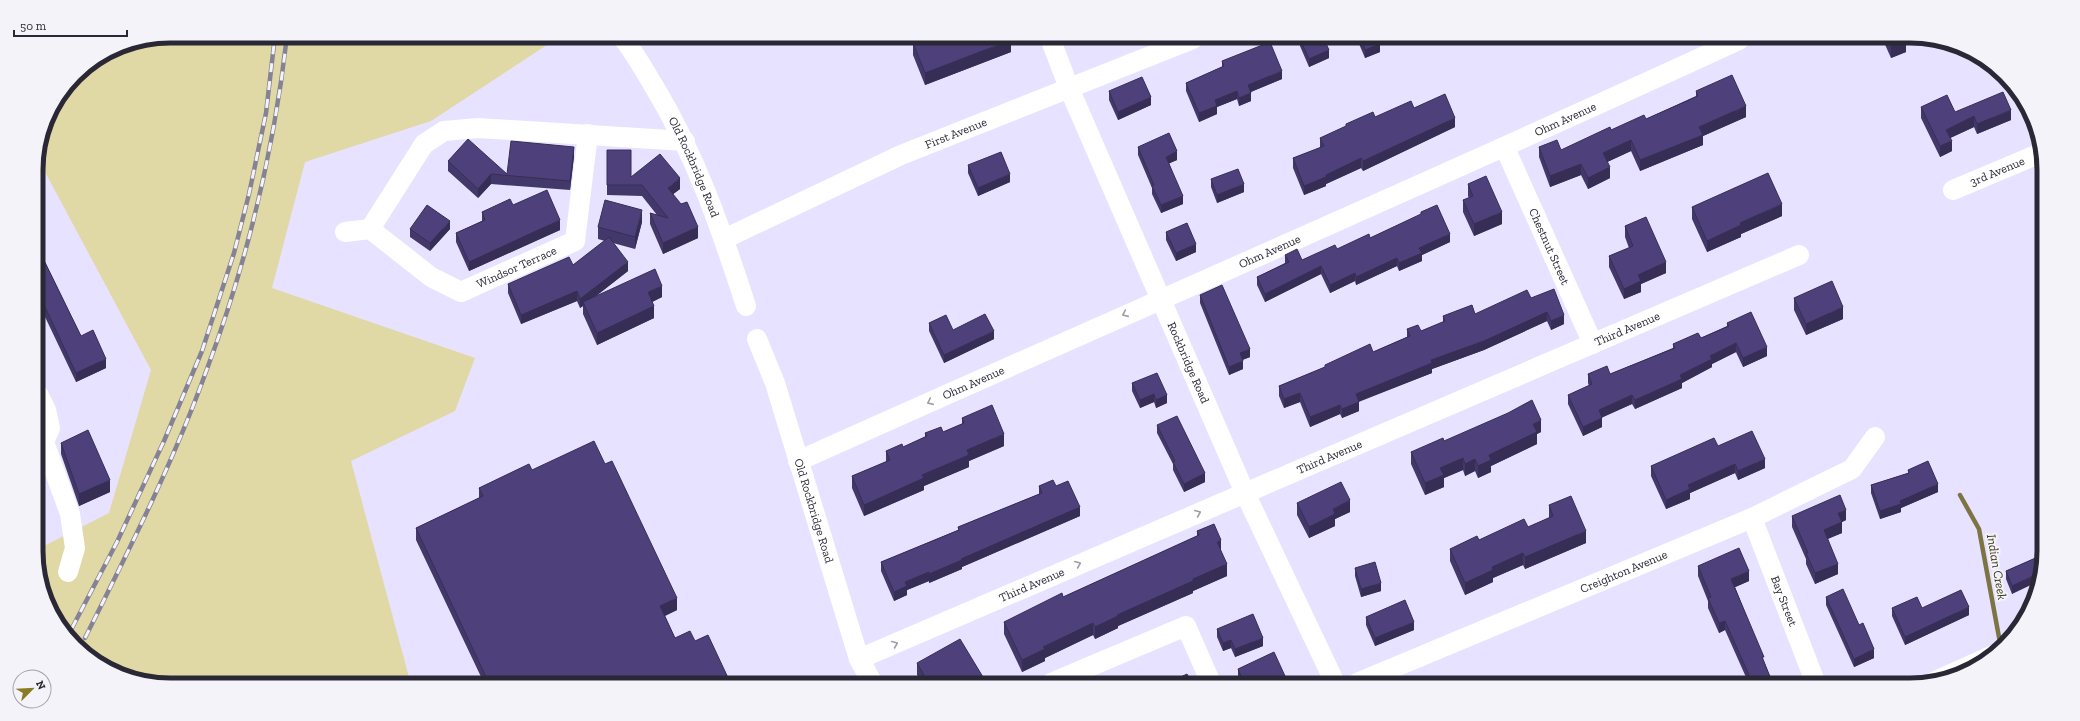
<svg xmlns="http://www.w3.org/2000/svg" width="2080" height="721" font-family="'Zilla Slab',serif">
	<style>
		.green { fill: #e0d8a5 }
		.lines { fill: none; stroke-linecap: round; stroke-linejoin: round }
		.stream { stroke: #7d7444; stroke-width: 4.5 }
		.minor { stroke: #fff; stroke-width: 20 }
		.rail-casing { stroke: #858296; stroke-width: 4.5 }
		.rail { stroke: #f4f3fa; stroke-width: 3; stroke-dasharray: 9; stroke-linecap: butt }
		.wall { fill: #43386a }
		.shaded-wall { fill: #372e56 }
		.building { fill: #4e417b; stroke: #372e56 }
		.oneway { stroke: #9f9ea4 }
		.labels { text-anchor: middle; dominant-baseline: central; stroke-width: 4; stroke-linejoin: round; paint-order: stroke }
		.street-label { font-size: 12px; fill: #2a2835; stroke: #f4f3fa }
		.water-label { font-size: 13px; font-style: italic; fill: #3c3716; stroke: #f4f3fa }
		.rim { fill: none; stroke: #2a2835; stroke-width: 5 }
	</style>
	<rect width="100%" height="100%" fill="#e7e2ff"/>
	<path class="green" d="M170 36 559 37 431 121 305 162 272 288 475 358 455 411 351 461 410 681 135 680 96 663 69 640 39 577 38 549 109 513 151 370 37 157 50 111 75 75 119 46Z"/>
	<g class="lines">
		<path class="stream" d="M1960 495 1979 529 2001 648"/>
		<g class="minor">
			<path id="s1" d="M622 37C635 53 644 70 655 88 697 158 721 229 746 306"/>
			<path id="s2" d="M1050 38 1069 88 1245 493 1335 683"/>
			<path id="s3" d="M1505 148 1593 344"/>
			<path id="s4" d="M1953 190 2041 153"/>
			<path id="s5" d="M370 229 431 277 461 292 575 241 588 134"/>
			<path d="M345 232 370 229 424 144 444 131 478 128 685 141"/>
			<path id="s6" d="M724 239 901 155 1193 39"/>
			<path id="s7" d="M757 339 775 383 859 659 872 682"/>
			<path d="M38 394 46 410 50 428 44 442 70 514 75 548 68 572"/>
			<path id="s8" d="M798 461C1112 320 1427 184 1739 40"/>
			<path id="s9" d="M1752 518 1816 684"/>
			<path id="s10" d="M859 659 1799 255"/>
			<path d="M1933 682 1993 655"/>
			<path d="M1051 683 1186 626 1211 683"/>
			<path id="s11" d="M1357 683 1752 518 1852 469 1875 437"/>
		</g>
		<g class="rail-casing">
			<path id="rail" d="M72 628 117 542 164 441 202 351 234 253 249 194 266 113 275 36
				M85 638C129 550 174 461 207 369 247 262 274 150 287 36"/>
		</g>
		<use href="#rail" class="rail"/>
	</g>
	<path class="wall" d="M825 38H879V40L825 43Z
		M1297 39H1324L1329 58 1309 67Z
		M1357 39H1392L1380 44V52L1365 58Z
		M1883 40 1913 41 1906 44V52L1891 58Z
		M913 43 1011 52 925 85 913 55Z
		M1222 61 1282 79 1251 92V101L1239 106 1237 99 1217 107V114L1199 122 1186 91V83L1222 67Z
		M1109 91 1151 105 1118 120 1109 100Z
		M1696 91 1746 117 1703 136V145L1640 171 1631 151 1607 162 1610 178 1588 189 1581 175 1550 187 1539 157V147L1561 150 1611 130 1646 119 1696 96Z
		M1921 107 1955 112 2011 120 1977 134 1974 127 1950 138 1952 151 1940 157 1921 118Z
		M1414 108 1455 127 1363 171 1361 168 1326 184V186L1304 195 1293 168V158L1320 148V138L1346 127V124Z
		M1138 147 1177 160 1169 163 1183 204 1161 213 1152 194V188L1138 155Z
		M607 150 631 177 680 189 673 194 698 238 663 254 650 224V213L657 215 642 196 607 195Z
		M574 156 570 190 491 184 478 198 448 171V161L507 174Z
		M968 165 1010 182 978 196 968 173Z
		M1211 179 1244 192 1217 203 1211 187Z
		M1468 184 1502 224 1474 236 1463 212V200L1469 198 1468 196Z
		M513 205 560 230 469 271 456 242V233L482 221V212Z
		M1692 207 1782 216 1741 234V237L1707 252 1692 219Z
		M1421 212 1450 242 1422 255V261L1399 271 1397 266 1356 285 1355 281 1330 293 1321 274 1265 302 1257 285V277L1285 263V255L1302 260 1337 249 1370 238 1421 215Z
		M642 222 635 249 613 243 628 271 595 297H662L652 302 654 318 597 345 583 314V306L580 308 577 301 521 324 508 293V284L573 265 605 241 598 239V227Z
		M1625 226 1666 273 1641 284V292L1624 299 1609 267V256L1629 248 1625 237Z
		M410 229H450L430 251 410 237Z
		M1166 232 1196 252 1176 261 1166 240Z
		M37 246 81 336 106 368 76 382 37 300Z
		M1200 295 1250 357 1242 360 1243 369 1229 375 1200 303Z
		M1531 298 1564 324 1551 330 1547 321 1484 350 1432 369V373L1359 401V411L1342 418 1340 414 1310 427 1300 402 1284 408 1279 396V386L1325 367V365L1373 352 1407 337V329L1421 331 1443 322V316L1475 314Z
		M1794 298 1843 319 1806 335 1794 310Z
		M929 323 953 330 994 339 944 363 929 331Z
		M1727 323 1767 356 1743 367 1736 352 1712 364V367L1682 383V388L1635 409 1632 404 1602 417V427L1583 436 1568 404V395L1589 386 1588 383V374H1610L1673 348V344L1701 338 1727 326Z
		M1132 383 1167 395V403L1156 408 1154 402 1140 408 1132 391Z
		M962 418 1004 446 969 461V467L924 486V490L864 516 852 488V476L886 462V451L903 447 925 437V433L943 432 962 424Z
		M1157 425 1205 482 1184 492 1173 470V464L1157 433Z
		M1541 432 1537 434V444L1491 466V472L1478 478 1475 471 1465 476 1463 470 1444 478V487L1425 495 1411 464V452L1444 441Z
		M61 443 110 492 79 506 61 454Z
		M1718 446 1765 468 1738 480 1735 473 1690 493V499L1666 509 1651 476V466Z
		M605 464 677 610 665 616 675 638 695 641 730 682 483 681 416 540V528L479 498V488L532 470Z
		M1908 470 1938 492 1901 508V512L1880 519 1871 493V485L1908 473Z
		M1039 486H1056L1080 516 962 567V569L929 583V581L907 590V595L894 601 881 571V562L958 530V527L1039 494Z
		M1297 503 1350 512 1335 519V526L1309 538 1297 515Z
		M1549 505 1586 543 1525 569 1523 565 1493 578V582L1465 595 1450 561V549L1479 540 1528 527 1549 518Z
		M1792 516 1846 520 1842 522V533L1828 539 1838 574 1815 584 1806 564V559L1792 527Z
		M1197 531 1221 551 1227 576 1193 591V593L1118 626V628L1095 639 1093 635 1045 658V661L1022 672 1004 634V622L1063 597 1197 536Z
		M2040 556 2012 594 2006 579V571Z
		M1698 566 1749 581 1735 587 1773 684H1749L1725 630 1719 633 1708 608V601L1698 576Z
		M1355 568 1381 591 1361 597 1355 576Z
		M1826 597 1859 625 1874 658 1854 667 1826 605Z
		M1892 608H1922L1969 615 1905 645 1892 616Z
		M1366 617 1414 630 1375 646 1366 625Z
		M1217 629 1263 646 1235 657 1231 648 1223 651 1217 637Z
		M917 663 986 682H921L917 675Z
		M1238 669 1285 683H1239L1238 681Z"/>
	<path class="shaded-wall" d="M1377 39H1392L1380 44V52L1365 58V50Z
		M1011 40V52L925 85V73Z
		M1903 41H1913L1906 44V52L1891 58V46Z
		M1329 50V58L1309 67V59Z
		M1282 71V79L1248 93V85Z
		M1237 91V99L1217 107V114L1199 122V113L1215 100Z
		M1251 93V101L1239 106V98Z
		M1151 97V105L1118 120V112Z
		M1746 106V117L1703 136V145L1640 171V160L1699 127Z
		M2011 110V120L1977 134V124Z
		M1974 116V127L1946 140V130Z
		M1455 118V127L1363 171V161Z
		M1631 140V151L1603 164V153Z
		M1952 141V151L1940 157V146Z
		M574 147V156L570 190V181Z
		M1177 151V160L1166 165V157Z
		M1361 158V168L1326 184V186L1304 195V186Z
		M1581 164V175L1550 187V176Z
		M1610 167V178L1588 189V178Z
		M491 174V184L478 198V189Z
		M1010 174V182L978 196V188Z
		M680 178V189L668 198V188Z
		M1244 184V192L1217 203V195Z
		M1183 196V204L1161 213V205Z
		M1782 204V216L1741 234V237L1707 252V241L1740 223Z
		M642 210V222L635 249V237Z
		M1502 212V224L1474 236V224Z
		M560 220V230L469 271V262Z
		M450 221V229L430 251V243Z
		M698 227V238L663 254V243Z
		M1450 234V242L1422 255V261L1399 271V263L1419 248Z
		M1196 244V252L1176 261V253Z
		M1397 258V266L1356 285V277Z
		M628 262V271L584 305 583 302V306L580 308V299Z
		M1666 262V273L1641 284V292L1624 299V289L1638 275Z
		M1321 266V274L1265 302V294Z
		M1355 273V281L1330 293V285Z
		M662 286V297L648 304V292Z
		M577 291V301L521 324V315Z
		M654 306V318L597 345V333Z
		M1843 307V319L1806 335V324Z
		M1547 312V321L1484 350 1432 369V373L1356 403V394L1431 360Z
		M1564 315V324L1551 330V321Z
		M994 331V339L944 363V355Z
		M1736 343V352L1712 364V367L1682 383V388L1635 409V400L1680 375 1710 356Z
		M1767 347V356L1743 367V358Z
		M1250 349V357L1240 361V353Z
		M106 359V368L76 382V373Z
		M1243 361V369L1229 375V367Z
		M1300 393V402L1284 408V399Z
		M1154 394V402L1140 408V400Z
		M1167 395V403L1156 408V400Z
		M1632 395V404L1599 419V410Z
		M1359 402V411L1342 418V409Z
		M1340 405V414L1310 427V417Z
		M1602 418V427L1583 436V427Z
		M1541 420V432L1537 434V444L1491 466V472L1478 478V466L1489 455 1533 424Z
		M1004 434V446L969 461V467L924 486V490L864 516V505L922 475 967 450Z
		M1463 458V470L1444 478V487L1425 495V483L1440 468Z
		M1475 459V471L1465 476V464Z
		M1765 459V468L1738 480V471Z
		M1735 464V473L1690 493V499L1666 509V500L1688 485Z
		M1205 473V482L1184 492V484Z
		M110 480V492L79 506V494Z
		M1938 484V492L1901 508V512L1880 519V511L1900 501Z
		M1350 500V512L1335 519V526L1309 538V527L1333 509Z
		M1080 507V516L962 567V569L929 583V574L961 559Z
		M1846 510V520L1842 522V533L1824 540V530L1838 513Z
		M1586 531V543L1525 569V557Z
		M1221 540V552L1217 542Z
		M1523 553V565L1493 578V582L1465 595V583L1492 567Z
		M1227 564V576L1193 591V593L1118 626V628L1095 639V627L1117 615 1193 579Z
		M1838 564V574L1815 584V573Z
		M1749 571V581L1731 589V579Z
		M929 572V581L907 590V595L894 601V592L905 582Z
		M2039 573V581L2012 594V586Z
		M1381 583V591L1361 597V589Z
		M677 598V610L660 618V606Z
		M1969 607V615L1905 645V637Z
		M1725 621V630L1719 633V623Z
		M1414 622V630L1375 646V638Z
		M1093 623V635L1045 658V661L1022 672V660L1043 647Z
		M1263 638V646L1235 657V649Z
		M1231 640V648L1223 651V643Z
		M1874 649V658L1854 667V659Z
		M1285 676V683H1270Z"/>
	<path class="building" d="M927 38H1011V40L925 73 913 43Z
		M1300 39H1324L1329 50 1309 59Z
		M1361 39H1378L1380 44 1365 50Z
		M1888 40 1904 41 1891 46Z
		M1270 42 1282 71 1248 85 1251 93 1239 98 1237 91 1215 100 1217 106 1199 113 1186 83 1224 66 1222 61Z
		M1732 75 1746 106 1699 127 1703 135 1640 160 1631 140 1603 153 1610 167 1588 178 1581 164 1550 176 1539 147 1557 140 1561 150 1610 127 1611 130 1644 115 1646 119 1698 96 1696 91Z
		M1142 77 1151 97 1118 112 1109 91Z
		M2003 92 2011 110 1977 124 1974 116 1946 130 1952 141 1940 146 1921 107 1947 95 1955 112Z
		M1445 94 1455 118 1363 161 1361 158 1326 175V177L1304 186 1293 158 1324 146 1320 138 1346 126V124L1373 112 1375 117 1411 101 1414 108Z
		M1169 133 1177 151 1166 157 1183 196 1161 205 1152 186 1154 185 1138 147Z
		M468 139 507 174 511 141 574 147 570 181 491 174 478 189 448 161Z
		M607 150H631V177L660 154 680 178 668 188 681 204 687 202 698 227 663 243 650 213 668 218 642 185H607Z
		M1001 152 1010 174 978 188 968 165Z
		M1238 169 1244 184 1217 195 1211 179Z
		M1768 173 1782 204 1740 223 1741 225 1707 241 1692 207Z
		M1486 176 1502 212 1474 224 1463 200 1473 196 1468 184Z
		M547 190 560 220 469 262 456 233 485 220 482 212 510 199 513 205Z
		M605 200 642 210 635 237 598 227Z
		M427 205 450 221 430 243 410 229Z
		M1437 205 1450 234 1419 248 1422 253 1399 263 1397 258 1356 277 1355 273 1330 285 1321 266 1265 294 1257 277 1289 262 1285 255 1297 249 1302 260 1335 245 1337 249 1369 234 1370 238 1421 214V212Z
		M1646 217 1666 262 1638 275 1641 281 1624 289 1609 256 1633 246 1625 226Z
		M1187 223 1196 244 1176 253 1166 232Z
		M609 237 628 262 580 299 577 291 521 315 508 284 569 257 573 265Z
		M37 246 81 336 93 330 106 359 76 373 37 290Z
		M655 269 662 286 648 292 654 306 597 333 583 302Z
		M1832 281 1843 307 1806 324 1794 298Z
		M1222 285 1250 349 1240 353 1243 361 1229 367 1200 295Z
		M1554 289 1564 315 1551 321 1547 312 1484 341 1431 360 1432 363 1356 394 1359 402 1342 409 1340 405 1310 417 1300 393 1284 399 1279 386 1325 367V365L1370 344 1373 352 1410 336 1407 329 1418 325 1421 331 1445 321 1443 316 1472 305 1475 314 1527 290 1531 298Z
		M1751 312 1767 347 1743 358 1736 343 1710 356 1712 359 1680 375 1682 379 1635 400 1632 395 1599 410 1602 418 1583 427 1568 395 1592 384 1588 374 1607 366 1610 374 1675 348 1673 344 1698 333 1701 338 1729 326 1727 323Z
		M985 314 994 331 944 355 929 323 946 315 953 330Z
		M1157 373 1167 395 1156 400 1154 394 1140 400 1132 383Z
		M1532 400 1541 420 1533 424 1537 432 1489 455 1491 460 1478 466 1475 459 1465 464 1463 458 1440 468 1444 475 1425 483 1411 452 1443 438 1444 441 1508 413Z
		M992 405 1004 434 967 450 969 455 922 475 924 478 864 505 852 476 890 460 886 451 902 444 903 447 927 436 925 433 941 427 943 432 964 423 962 418Z
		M1177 416 1205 473 1184 484 1173 462 1175 461 1157 425Z
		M88 430 110 480 79 494 61 443Z
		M1752 431 1765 459 1738 471 1735 464 1688 485 1690 489 1666 500 1651 466 1714 438 1718 446Z
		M594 441 605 464 612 461 677 598 660 606 675 638 690 631 695 641 708 635 730 682 488 681 416 528 483 496 479 488 529 464 532 470Z
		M1928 461 1938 484 1900 501 1901 504 1880 511 1871 485 1909 473 1908 470Z
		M1053 480 1056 486 1068 481 1080 507 961 559 962 560 929 574V572L905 582 907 586 894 592 881 562 959 530 958 527 1042 493 1039 486Z
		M1341 482 1350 500 1333 509 1335 514 1309 527 1297 503Z
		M1840 495 1846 510 1838 513 1842 522 1824 530 1838 564 1815 573 1806 553H1808L1792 516Z
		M1571 496 1586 531 1525 557 1523 553 1492 567 1493 570 1465 583 1450 549 1477 536 1479 540 1524 519 1528 527 1553 516 1549 505Z
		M1214 524 1221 540 1217 542 1227 564 1193 579V581L1117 615 1118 616 1095 627 1093 623 1043 647 1045 649 1022 660 1004 622 1062 593 1063 597 1199 535 1197 531Z
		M1739 548 1749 571 1731 579 1764 657H1762L1773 684H1753L1725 621 1719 623 1708 598 1711 597 1698 566Z
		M2040 556 2039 573 2012 586 2006 571Z
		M1375 562 1381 583 1361 589 1355 568Z
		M1843 589 1859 625 1863 623 1874 649 1854 659 1826 597Z
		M1961 590 1969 607 1905 637 1892 608 1917 597 1922 608Z
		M1405 600 1414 622 1375 638 1366 617Z
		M1253 614 1263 638 1235 649 1231 640 1223 643 1217 629Z
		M960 639 986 682H928L917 663Z
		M1274 652 1285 676 1270 683H1244L1238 669Z
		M1187 674 1192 683H1168Z
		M1432 677 1435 684H1417Z"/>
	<defs><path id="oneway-chevron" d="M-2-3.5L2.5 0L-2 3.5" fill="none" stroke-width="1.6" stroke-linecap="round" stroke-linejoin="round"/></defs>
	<g class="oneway">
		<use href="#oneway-chevron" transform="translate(1125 314) rotate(156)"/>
		<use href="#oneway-chevron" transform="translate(930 402) rotate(156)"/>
		<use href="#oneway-chevron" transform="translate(1198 513) rotate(-23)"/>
		<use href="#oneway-chevron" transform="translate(1078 564) rotate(-23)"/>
		<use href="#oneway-chevron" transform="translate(895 644) rotate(-23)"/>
	</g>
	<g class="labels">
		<g class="street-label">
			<text stroke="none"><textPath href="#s8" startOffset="840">Ohm Avenue</textPath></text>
			<text stroke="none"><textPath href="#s6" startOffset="255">First Avenue</textPath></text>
			<text stroke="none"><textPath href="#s1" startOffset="149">Old Rockbridge Road</textPath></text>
			<text stroke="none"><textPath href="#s4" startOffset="48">3rd Avenue</textPath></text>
			<text stroke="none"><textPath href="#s3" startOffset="108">Chestnut Street</textPath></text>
			<text stroke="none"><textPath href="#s8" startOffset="516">Ohm Avenue</textPath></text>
			<text stroke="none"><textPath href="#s5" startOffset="172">Windsor Terrace</textPath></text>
			<text stroke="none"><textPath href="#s10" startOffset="836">Third Avenue</textPath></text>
			<text stroke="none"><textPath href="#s2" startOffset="353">Rockbridge Road</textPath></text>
			<text stroke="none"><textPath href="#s8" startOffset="192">Ohm Avenue</textPath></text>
			<text stroke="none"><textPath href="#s10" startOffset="512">Third Avenue</textPath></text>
			<text stroke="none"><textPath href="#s7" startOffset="181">Old Rockbridge Road</textPath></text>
			<text stroke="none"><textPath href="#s11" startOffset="289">Creighton Avenue</textPath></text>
			<text stroke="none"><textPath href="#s10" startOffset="188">Third Avenue</textPath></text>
			<text stroke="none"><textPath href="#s9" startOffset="89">Bay Street</textPath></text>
		</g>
		<g class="water-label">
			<text transform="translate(1997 567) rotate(80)">Indian Creek</text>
		</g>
	</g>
	<path d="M0 0H2080V721H0ZM170 43H1910A127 127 0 0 1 2037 170V551A127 127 0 0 1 1910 678H170A127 127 0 0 1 43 551V170A127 127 0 0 1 170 43Z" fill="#f4f3fa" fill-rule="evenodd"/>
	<path class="rim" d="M170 43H1910A127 127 0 0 1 2037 170V551A127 127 0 0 1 1910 678H170A127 127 0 0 1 43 551V170A127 127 0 0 1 170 43Z"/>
	<g transform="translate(32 689) rotate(66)"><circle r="19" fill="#f4f3fa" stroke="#a3a2ab"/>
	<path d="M0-3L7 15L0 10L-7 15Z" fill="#8a7c22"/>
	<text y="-6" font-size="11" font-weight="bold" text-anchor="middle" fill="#2a2835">N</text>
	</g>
	<path d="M14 30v6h113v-6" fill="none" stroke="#2a2835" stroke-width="2"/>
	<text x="20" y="30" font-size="12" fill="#2a2835" stroke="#f4f3fa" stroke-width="3" paint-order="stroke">50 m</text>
</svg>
